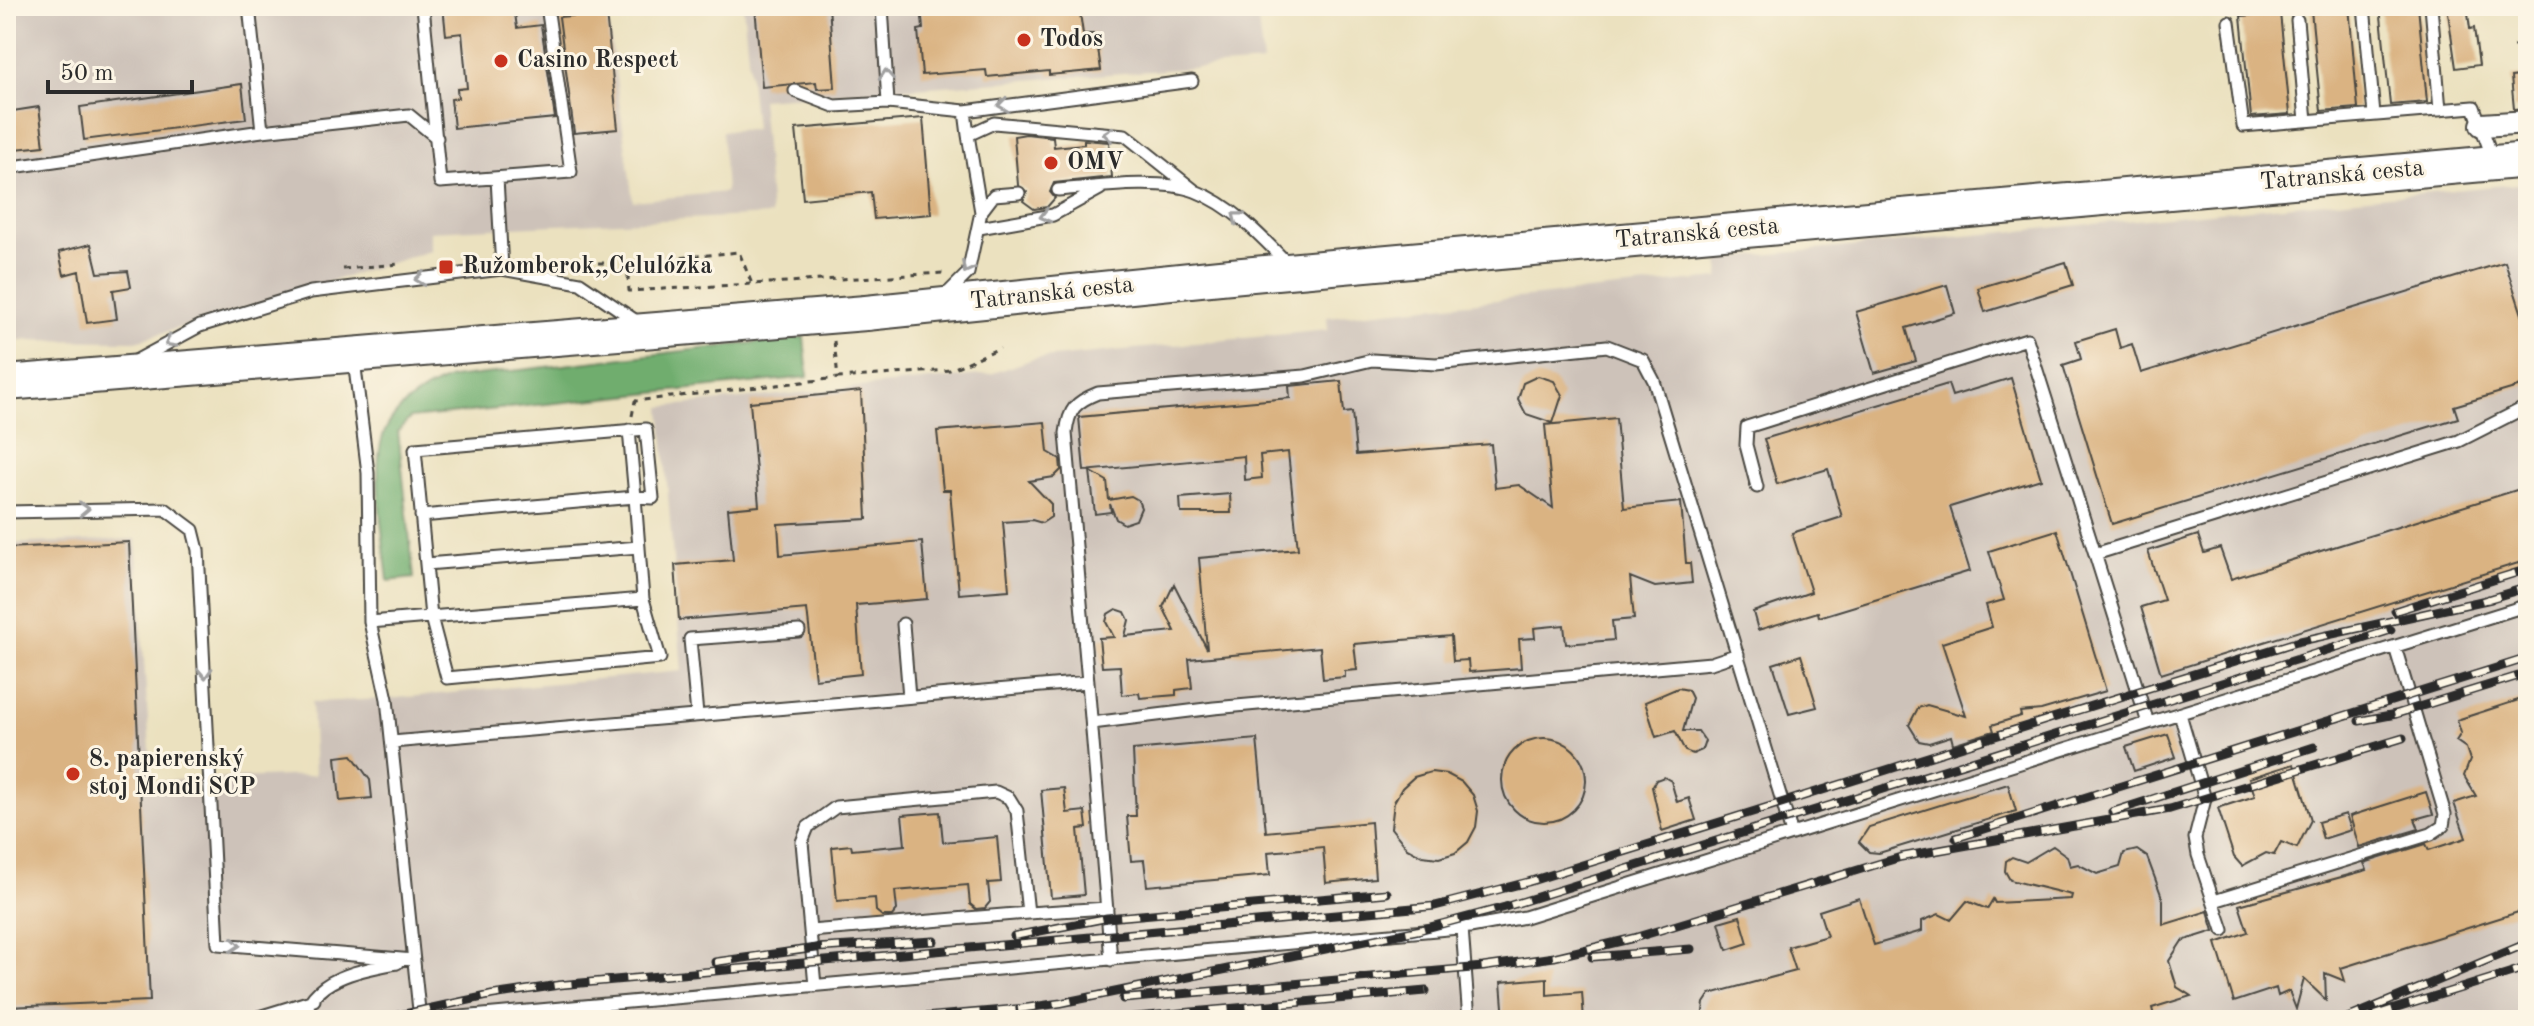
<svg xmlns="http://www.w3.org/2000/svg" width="2534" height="1026" font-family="'Old Standard TT',serif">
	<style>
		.industrial { fill: #cdc2b9 }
		.forest { fill: #70ad6e; stroke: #4e6c4c; stroke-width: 2 }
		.building { fill: #dab382 }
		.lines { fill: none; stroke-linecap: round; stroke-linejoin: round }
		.service-casing { stroke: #484641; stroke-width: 15 }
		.minor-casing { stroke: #484641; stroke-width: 26 }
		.primary-casing { stroke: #484641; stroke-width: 38 }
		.path { stroke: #484641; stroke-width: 3; stroke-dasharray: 6 6; stroke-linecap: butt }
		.service { stroke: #fff; stroke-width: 11 }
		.minor { stroke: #fff; stroke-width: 22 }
		.primary { stroke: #fff; stroke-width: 34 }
		.rail-casing { stroke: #2b2b2b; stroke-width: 9 }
		.rail { stroke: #fcf5e5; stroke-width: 6; stroke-dasharray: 18; stroke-linecap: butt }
		.primary-bridge-casing { stroke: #484641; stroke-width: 38; stroke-linecap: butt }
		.primary-bridge { stroke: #fff; stroke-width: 34 }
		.oneway { stroke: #a0a0a0 }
		.poi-dot { fill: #c8321e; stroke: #fcf5e5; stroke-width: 3 }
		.labels { text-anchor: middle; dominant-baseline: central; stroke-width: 6; stroke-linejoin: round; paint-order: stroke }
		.poi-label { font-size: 24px; font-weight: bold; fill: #2b2b2b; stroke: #fcf5e5; text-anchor: start }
		.street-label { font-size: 24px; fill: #2b2b2b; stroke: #fcf5e5 }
	</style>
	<rect width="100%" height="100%" fill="#fcf5e5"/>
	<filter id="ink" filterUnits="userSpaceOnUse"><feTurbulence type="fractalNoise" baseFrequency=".0125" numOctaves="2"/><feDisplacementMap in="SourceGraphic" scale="16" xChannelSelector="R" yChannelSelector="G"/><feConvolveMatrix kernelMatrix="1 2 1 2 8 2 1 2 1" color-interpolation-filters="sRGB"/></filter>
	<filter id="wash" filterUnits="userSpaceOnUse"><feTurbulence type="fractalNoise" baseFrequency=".006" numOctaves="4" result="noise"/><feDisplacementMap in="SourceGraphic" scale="32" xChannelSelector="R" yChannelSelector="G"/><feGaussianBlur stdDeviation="1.8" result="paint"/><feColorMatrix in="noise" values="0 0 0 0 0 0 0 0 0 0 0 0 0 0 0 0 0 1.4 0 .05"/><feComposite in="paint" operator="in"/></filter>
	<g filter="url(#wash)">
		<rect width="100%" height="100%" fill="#ebe1bf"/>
		<path class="industrial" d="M6 6H606L633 201 726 192 722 131 755 129 743 6H1256L1263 63 761 99 771 215 430 231V251L136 341 6 340Z
			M2528 183V1020H6V544L136 539 152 781 315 775 312 702 387 699 682 671 661 407 991 374 1033 359 1328 330 1327 317 1719 278 1720 259Z"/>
		<path class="forest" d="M804 337 808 377 410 418 398 431 414 578 388 581C384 544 373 478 381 443 389 409 422 389 451 378Z"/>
		<g id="blocks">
			<path class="building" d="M443 6H514L517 28 541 25 555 118 454 128 451 99 458 98 457 89 467 88 462 33 446 35Z
				M755 6H829L835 88 817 89 816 82 762 87Z
				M921 6H1079L1083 34H1096L1101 70 1049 75V71L987 77 986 70 922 75 918 30 923 29Z
				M2349 6 2358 108 2321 111 2311 10Z
				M2380 6H2418L2427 102 2390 105Z
				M2447 6H2467L2470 29 2474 28 2479 65 2456 68Z
				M606 13 618 129 574 133 559 17Z
				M2280 13 2290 114 2251 117 2241 16Z
				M2528 75V108L2514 109 2511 77Z
				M242 84 246 119 84 140 80 107Z
				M39 107 44 146 6 150V112Z
				M923 118 931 214 874 219 871 192 803 199 796 129Z
				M1026 134 1053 137 1054 147 1084 144V140L1109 142 1112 177 1054 183 1050 192 1055 198 1047 207 1034 209 1023 201 1027 192 1018 185 1014 136Z
				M91 244 98 273 128 271 131 287 113 290 117 319 87 323 79 271 64 275 59 252Z
				M2066 262 2073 285 1985 312 1978 288Z
				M2505 262 2528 333V384L2454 406 2458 418 2112 524 2063 365 2081 359 2076 341 2115 329 2120 348 2132 344 2141 373Z
				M1947 285 1955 313 1906 328 1916 361 1874 373 1856 312Z
				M1538 376 1554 381 1562 395 1553 423 1526 414 1518 399 1523 383Z
				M2011 378 2041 479 1950 507 1970 571 1819 617 1818 612 1758 630 1753 612 1811 592 1792 533 1842 517 1828 469 1777 484 1764 439 1948 384 1952 396Z
				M1341 381 1344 413 1352 412 1356 455 1491 444 1495 488 1519 485 1553 508 1545 425 1616 418 1624 508 1681 502 1686 563H1690L1692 583 1655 587 1630 577 1634 619 1612 621 1614 640 1566 644 1564 625 1534 628 1535 638 1519 639 1521 668 1469 672 1468 660 1453 661 1451 636 1354 644 1357 670 1345 671V677L1323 679 1320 647 1189 659 1192 688 1176 690V695L1140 698 1139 693 1122 695 1120 666 1102 667 1099 638 1114 637 1106 622 1108 614 1116 609 1125 612 1129 620 1125 636 1175 631 1163 607 1174 584 1207 649 1199 558 1298 549 1288 452 1260 455 1262 478 1245 480 1244 456 1084 471 1079 417 1290 398 1289 386Z
				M861 391 867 519 778 524 780 555 922 542 927 599 856 605 861 674 815 679 807 609 679 620 675 565 733 560 728 509 759 506 750 402Z
				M1045 422 1048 452 1060 459 1061 470 1054 477 1029 481 1051 504V517L1042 523 1032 520 1003 522 1009 590 959 594 950 490H943L937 431Z
				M1090 471 1107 481 1109 500 1131 496 1138 500 1141 508 1136 520 1124 524 1116 519 1110 504 1111 512 1095 514Z
				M2523 488 2528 505V560L2161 674 2141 607 2164 600 2148 551 2198 535 2204 553 2220 548 2231 579Z
				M1230 494 1231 513H1181L1180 498Z
				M2057 530 2106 691 2041 710 2020 712 2021 716 1992 725 1994 731 1953 744 1951 736 1929 743 1919 741 1909 725 1918 708 1927 705 1966 716 1942 643 1992 627 1986 605 2004 600 1989 551Z
				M129 542 150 1001 6 1007V548Z
				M1801 655 1817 707 1789 714 1773 664Z
				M1678 688 1688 690 1692 698 1683 731H1698L1705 741 1702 750 1693 754 1685 751 1675 731 1656 737 1645 702Z
				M2528 697V909L2341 968 2345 981 2325 973 2326 1000 2304 979 2296 1009 2289 991 2278 996 2276 988 2234 1002 2216 943 2248 932 2239 905 2367 870 2364 863 2426 844 2429 850 2466 838 2454 803 2476 796 2464 776 2470 760 2466 748 2456 741 2461 733 2457 720Z
				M2168 734 2176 757 2134 771 2126 747Z
				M1502 780a42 42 0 1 1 84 0a42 42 0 1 1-84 0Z
				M1257 739 1266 832 1371 822 1375 878 1326 883 1323 847 1268 852 1270 875 1147 886 1144 860 1131 861 1127 816H1136L1133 750Z
				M352 755 370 780 372 798 340 801 336 757Z
				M2294 764 2311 820 2297 848 2281 842 2274 855 2266 853 2242 866 2234 857 2218 808 2255 796 2249 778Z
				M1431 772 1447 774 1462 782 1473 795 1478 811 1476 827 1468 842 1455 853 1439 858 1422 856 1407 848 1391 828 1394 802 1402 788 1414 777Z
				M1664 777 1671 781 1677 802 1689 798 1696 820 1662 831 1652 787 1656 780Z
				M2008 784 2016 811 1879 853 1869 852 1859 842 1869 827Z
				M1064 788 1067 813 1085 811 1087 828 1078 829 1084 895 1051 898 1041 790Z
				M2426 792 2433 814 2415 819 2419 829 2359 847 2350 816Z
				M940 812 943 842 997 837 1001 882 988 883 990 902 985 908 976 909 970 904 968 885 895 891 897 910 892 916H882L876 911 875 898 837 901 832 847 851 845 852 850 905 845 902 815Z
				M2346 814 2351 830 2323 839 2318 822Z
				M2053 846 2067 856 2070 866 2078 864 2097 874 2120 867 2124 853 2137 850 2147 857 2163 900V925L2208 911 2214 931 2182 941 2169 961 2177 987 2191 996 2152 1008 2155 1020H1854L1852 1015 1837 1020H1702L1704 1003 1710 994 1796 971 1788 947 1827 936 1819 911 1859 898 1874 945 1922 931V921L1939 914 1951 920 1967 901 1987 909 1993 899 1995 903 2071 899 2072 895 2010 880 2005 871 2006 861 2012 857 2026 862Z
				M1740 916 1748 943 1727 950 1719 922Z
				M1547 978V995L1582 992 1584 1020H1504L1501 982Z"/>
		</g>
	</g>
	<g filter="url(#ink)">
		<use href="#blocks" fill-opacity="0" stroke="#484641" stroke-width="2"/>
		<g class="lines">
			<g class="service-casing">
				<path id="service" d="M423 6 440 182 571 172 547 6
					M882 6 888 103 965 111
					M2364 6 2374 115
					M2431 6 2440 110
					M2297 20 2306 121
					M2229 22 2243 126 2474 107 2493 159
					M795 91 834 106 888 103
					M262 131 409 115 437 138
					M968 135 965 111 1192 81
					M6 168 262 131 249 6
					M497 178 502 269
					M1058 190C1096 187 1160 178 1195 191 1232 205 1262 237 1288 264
					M981 212 968 135 994 123 1125 135 1194 190
					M979 228 1053 215 1100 189
					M944 297 968 273 981 212 994 195 1019 193
					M137 360 200 326 311 292 502 269 580 283 639 323
					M354 360 368 473 370 622 387 699 420 1020
					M1757 487 1746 445 1747 427 2027 339 2095 554 2459 441 2528 406
					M6 512 165 509 193 530 198 550 218 944 414 960
					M421 516 635 497 629 430
					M2095 554 2148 723
					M426 564 639 547
					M370 622 643 599 635 497 653 498 646 429 415 449 431 617 447 678 660 658 643 599
					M903 624 909 697
					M1088 682 1066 433C1069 409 1075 402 1098 393L1305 376 1372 360 1436 364 1607 346 1643 360 1654 381 1792 834
					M2180 714 2205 799 2195 838 2198 855 2223 930
					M697 715 690 639 799 631
					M1092 723 1214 708 1711 663 1738 654
					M392 742 1088 682 1111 960
					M2214 901 2431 834 2443 826 2445 814 2395 647
					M1462 928 1469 1020
					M810 931 1028 913
					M815 986 802 842 808 827 836 807 996 792 1009 798 1017 811 1028 913 1107 908
					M249 1020 314 1000
					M304 1020C309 978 364 969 397 963
					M427 1020 1470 927 1525 917 2528 605"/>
			</g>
			<g class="minor-casing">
				<path id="minor" d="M2482 125 2528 122"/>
			</g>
			<g class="primary-casing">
				<path id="primary" d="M866 313 1220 277 2528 160
					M6 383 803 318"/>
			</g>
			<path class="path" d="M2513 46 2528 45
				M562 263H627L739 252 752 284
				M627 263 629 291 944 273
				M343 269 399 264
				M834 341 838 378 950 370 1000 348
				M632 416 635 401 838 378"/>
			<use href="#service" class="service"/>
			<use href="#minor" class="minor"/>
			<use href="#primary" class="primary"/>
			<g class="rail-casing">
				<path id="rail" d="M2482 601 2528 587
					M2395 611 2528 569
					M2359 721 2396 714 2528 673
					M2112 812 2314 747
					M1956 838 2528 658
					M1014 936 1107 918 1387 893
					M1592 957 1691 949
					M715 962 816 948 934 941
					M1123 999 1483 967 1554 957 1634 938 1901 857 2170 809 2403 738
					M1018 1009 1061 1003 1419 930 1505 907 2391 630
					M2375 1015 2528 967
					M377 1020 492 995 559 985 1435 906 1528 882 2296 642 2491 599
					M890 1020 1027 1008
					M1103 1020 1426 991
					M2343 1020 2528 943"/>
			</g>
			<use href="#rail" class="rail"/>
			<g class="primary-bridge-casing">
				<path id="primary-bridge" d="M803 318 866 313"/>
			</g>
			<use href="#primary-bridge" class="primary-bridge"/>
		</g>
		<defs><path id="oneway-chevron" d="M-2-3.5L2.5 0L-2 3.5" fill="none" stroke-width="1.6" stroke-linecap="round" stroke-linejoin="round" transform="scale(2)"/></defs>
		<g class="oneway">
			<use href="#oneway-chevron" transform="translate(886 75) rotate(-94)"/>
			<use href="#oneway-chevron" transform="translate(1003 105) rotate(172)"/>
			<use href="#oneway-chevron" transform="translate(1108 134) rotate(-175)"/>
			<use href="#oneway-chevron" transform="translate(1045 216) rotate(166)"/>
			<use href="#oneway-chevron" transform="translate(1237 217) rotate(-142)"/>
			<use href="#oneway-chevron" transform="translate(967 268) rotate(118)"/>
			<use href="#oneway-chevron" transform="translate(420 279) rotate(173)"/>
			<use href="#oneway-chevron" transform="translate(170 342) rotate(151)"/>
			<use href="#oneway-chevron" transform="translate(84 509) rotate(-2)"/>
			<use href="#oneway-chevron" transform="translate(205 673) rotate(87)"/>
			<use href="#oneway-chevron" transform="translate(235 945) rotate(5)"/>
		</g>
	</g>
	<g class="poi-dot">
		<circle cx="1024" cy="40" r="8"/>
		<circle cx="501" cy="61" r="8"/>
		<circle cx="1051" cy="163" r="8"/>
		<rect x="438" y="259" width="16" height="16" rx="4"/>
		<circle cx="73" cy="774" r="8"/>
	</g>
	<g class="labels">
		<g class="poi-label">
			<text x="1040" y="40">Todos</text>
			<text x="517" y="61">Casino Respect</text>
			<text x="1067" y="163">OMV</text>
			<text x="462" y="267">Ružomberok,,Celulózka</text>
			<text x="89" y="760">8. papierenský<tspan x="89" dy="28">stoj Mondi SCP</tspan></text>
		</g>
		<g class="street-label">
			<text transform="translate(2342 176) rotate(-5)">Tatranská cesta</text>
			<text transform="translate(1697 234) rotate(-5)">Tatranská cesta</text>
			<text transform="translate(1052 294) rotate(-6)">Tatranská cesta</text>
		</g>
	</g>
	<rect width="2534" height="1026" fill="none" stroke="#fcf5e5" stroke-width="32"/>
	<path d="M48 80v12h144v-12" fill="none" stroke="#2b2b2b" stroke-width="4"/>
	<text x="60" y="80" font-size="24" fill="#2b2b2b" stroke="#fcf5e5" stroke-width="6" paint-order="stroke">50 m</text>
</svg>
